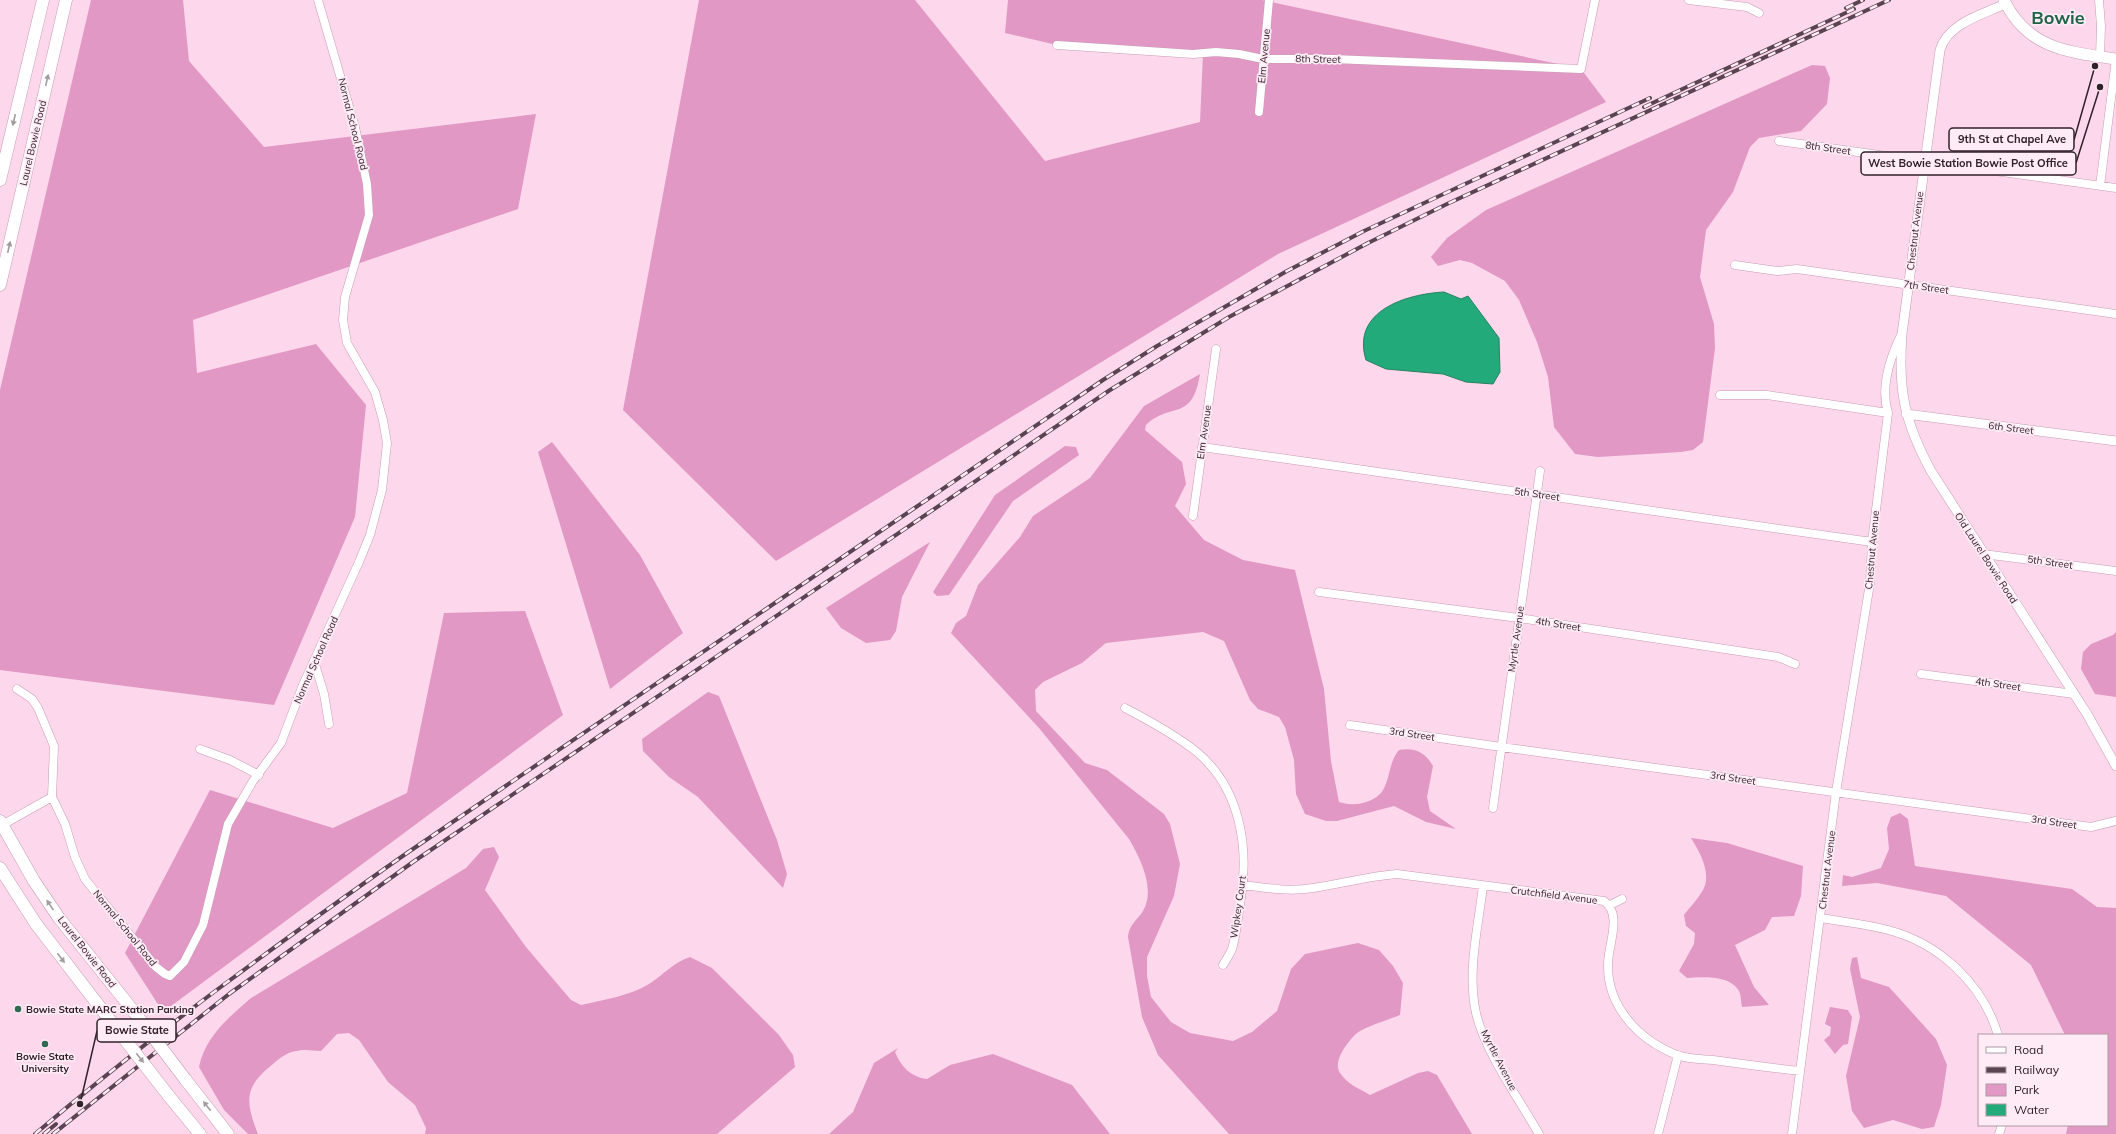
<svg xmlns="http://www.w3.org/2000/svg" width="2116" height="1134" font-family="Mulish,sans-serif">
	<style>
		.green { fill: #e298c4 }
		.water { fill: #23aa7b; stroke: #288163 }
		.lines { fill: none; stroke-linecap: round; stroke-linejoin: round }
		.minor-casing { stroke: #c89cb4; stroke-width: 9 }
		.tertiary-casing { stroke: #c89cb4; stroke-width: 10 }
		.secondary-casing { stroke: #c89cb4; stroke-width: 12 }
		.primary-casing { stroke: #c89cb4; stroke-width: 13 }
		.minor { stroke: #fff; stroke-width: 8 }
		.tertiary { stroke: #fff; stroke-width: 9 }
		.secondary { stroke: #fff; stroke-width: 11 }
		.primary { stroke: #fff; stroke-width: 12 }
		.rail-casing { stroke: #5a4451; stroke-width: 4 }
		.rail { stroke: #feebf5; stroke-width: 2.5; stroke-dasharray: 8; stroke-linecap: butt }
		.primary-bridge-casing { stroke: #c89cb4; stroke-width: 13; stroke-linecap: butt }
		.primary-bridge { stroke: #fff; stroke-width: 12 }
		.oneway { fill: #a39ba0 }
		.poi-dot { fill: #306951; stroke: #feebf5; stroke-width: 1.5 }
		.labels { text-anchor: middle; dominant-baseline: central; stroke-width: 3.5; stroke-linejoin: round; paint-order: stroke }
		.street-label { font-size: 10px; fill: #32212b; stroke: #feebf5 }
		.poi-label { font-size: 10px; font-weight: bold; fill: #32212b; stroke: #feebf5; text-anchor: start }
		.town-label { font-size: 18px; font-weight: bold; fill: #1f6248; stroke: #feebf5 }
		.leader { fill: none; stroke: #32212b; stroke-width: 1.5 }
		.callout-dot { fill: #32212b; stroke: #feebf5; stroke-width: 1.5 }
		.callout { fill: #feebf5; stroke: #32212b; stroke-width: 1.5 }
		.callout-label { font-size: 11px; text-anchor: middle; font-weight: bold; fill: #32212b }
	</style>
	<rect width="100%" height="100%" fill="#fdd7ec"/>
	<path class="green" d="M91 0H183L189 61 264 147 536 114 518 209 193 320 197 373 316 344 366 405 355 517 274 705 0 670V390Z
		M699 0H915L1045 161 1200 122 1203 54 1057 45 1005 33 1008 0H1262L1581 69 1606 102 1278 254 776 561 623 410Z
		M1812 65 1825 66 1830 78 1827 104 1801 131 1759 138 1750 147 1733 192 1706 230 1700 277 1714 324 1715 348 1703 442 1693 450 1681 452 1598 457 1575 454 1554 427 1548 377 1537 342 1519 300 1505 281 1472 263 1460 260 1438 266 1431 257 1447 238 1486 210Z
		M1200 374C1192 423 1171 401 1146 425L1145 430 1182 462 1186 484 1175 506 1204 540 1243 560 1295 570 1324 689 1331 761 1339 802C1350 805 1356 805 1366 802 1394 794 1384 768 1399 750 1415 747 1425 752 1433 766L1427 797 1430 811 1456 829 1426 822 1394 806 1337 821H1326L1305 814 1296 794 1294 760 1285 727 1279 717 1258 709 1250 700 1224 641 1203 632 1106 643 1082 663 1043 682 1035 690 1036 711 1085 763 1107 770 1164 814 1170 824 1180 864 1174 896 1147 957V976L1151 997 1171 1022 1190 1033 1233 1041 1252 1032 1277 1011 1291 969 1305 954 1358 943 1379 950 1393 966 1403 983 1400 1015C1388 1020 1367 1026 1357 1033 1348 1041 1332 1062 1340 1073 1347 1084 1360 1089 1370 1095L1418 1073 1428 1071 1437 1075 1472 1134H1229L1158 1055 1142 1017 1128 937C1130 923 1136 922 1143 911 1156 889 1140 858 1129 839L1039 728 951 633 956 623 966 616 978 585 1020 537 1033 516 1090 478 1144 406Z
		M552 442 640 555 683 633 610 689 538 452Z
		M1065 446 1076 447 1079 455 1013 501 949 595 937 596 933 592 995 495Z
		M930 542 902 597 896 631 890 640 866 643 841 628 826 608Z
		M525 611 563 715 163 1012 125 953 210 790 333 828 407 793 444 613Z
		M2116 632V697L2095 694 2081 669 2083 652 2091 644 2113 635Z
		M708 692 719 696 777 840 787 874 783 888 698 797 669 777 643 751 642 739Z
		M1900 813 1908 819 1915 866 2072 889 2097 907 2116 908V1134H2066L2068 1125H2107V1035H2065L2031 965 1946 896 1877 883 1842 886 1843 875 1852 877 1881 868 1889 849 1887 828 1891 817Z
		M1691 838 1727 843 1803 866 1801 896 1794 916 1772 917 1765 930 1735 945 1754 987 1769 1005 1742 1007C1741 1002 1741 995 1739 991 1730 975 1702 977 1687 978L1679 971 1694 944 1695 933 1686 926 1684 915C1690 907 1698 899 1703 890 1712 874 1700 852 1691 838Z
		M494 847 499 857 485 890 526 947 571 1000 581 1005C603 1000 629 996 649 984 663 975 674 962 690 957L712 968 779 1035 793 1055 795 1067 717 1134H425L426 1128 415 1105 388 1082 359 1040 349 1033 337 1034 321 1051C314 1051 304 1049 297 1051 287 1052 280 1058 273 1064 244 1087 245 1101 258 1134H248L224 1110 199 1067C205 1037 228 1018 251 998L466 868 483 849Z
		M1857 957 1861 978 1889 987 1936 1039 1947 1065 1941 1105 1934 1127 1922 1129 1893 1120 1864 1128 1852 1111 1846 1076 1860 1017 1850 969 1852 958Z
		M1830 1007 1848 1010 1852 1017 1848 1044 1843 1045 1835 1054 1824 1040 1830 1035 1831 1027 1825 1024Z
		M898 1048 895 1052C901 1067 911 1077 927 1079L950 1065 993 1054 1072 1085 1110 1134H829L853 1112 874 1063Z"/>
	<path class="water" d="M1444 292 1461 299 1468 296 1499 338 1500 372 1493 384 1466 382 1443 374 1386 369 1366 360C1351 311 1406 294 1444 292Z"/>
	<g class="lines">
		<g class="minor-casing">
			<path id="minor" d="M1689 0 1747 7 1759 13
				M2099 0 2101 26 2100 57
				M1057 45 1193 54 1216 52 1239 54 1263 59H1333L1581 69 1595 0
				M1259 112 1269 0
				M1779 141 2116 188
				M2100 186 2116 59
				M1735 265 1777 271 1797 269 2116 314
				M1720 395H1767L1888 413
				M1202 447 1872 542
				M1193 516 1216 349
				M1983 554 2116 571
				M1319 592 1519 618 1778 657 1795 664
				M314 661 324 694 329 724
				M1921 674 2074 694
				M17 689 32 699 38 708 54 746 52 797 65 824 75 857 85 879 156 967 165 974 170 976 184 962 203 925 228 824 253 781 281 743 303 685 359 562 370 535 382 490 387 443 383 420 375 392 347 343 343 320 345 297 369 215 367 184 355 127 318 0
				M1125 708C1150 721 1176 735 1198 753 1240 789 1249 846 1241 898 1238 914 1237 933 1232 949 1230 954 1226 960 1223 965
				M1350 725 1501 747 2091 827 2116 821
				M200 749 230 760 259 775
				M1493 808 1540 471
				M2 825 52 797
				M1243 885C1266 888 1289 892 1313 888 1341 884 1369 876 1397 874L1604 901C1623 914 1608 945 1608 964 1607 1007 1639 1040 1677 1055 1687 1059 1701 1059 1713 1060 1742 1064 1771 1068 1800 1071
				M1483 886C1478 928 1467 972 1476 1013 1485 1052 1519 1099 1539 1134
				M1610 905 1622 899
				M1821 918C1843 922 1866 924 1888 930 1939 943 1983 984 1998 1035
				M1658 1134 1678 1055
				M1792 1134 1836 792 1870 583 1872 542 1888 413C1880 387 1890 358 1901 335
				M1999 1134 2002 1125"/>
		</g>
		<g class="tertiary-casing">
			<path id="tertiary" d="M2005 4C1982 15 1948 23 1940 50L1902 334C1898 390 1904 421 1931 471L2087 714 2116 766
				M1906 414 2116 441"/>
		</g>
		<g class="secondary-casing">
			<path id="secondary" d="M2004 0C2027 49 2069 52 2116 59"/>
		</g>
		<g class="primary-casing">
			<path id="primary" d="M0 180 43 0
				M0 285 66 0
				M0 821 34 881 59 918 135 1013
				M0 868 36 924 116 1028
				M185 1079 228 1134
				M168 1095 200 1134"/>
		</g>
		<use href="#minor" class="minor"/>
		<use href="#tertiary" class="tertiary"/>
		<use href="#secondary" class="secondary"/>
		<use href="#primary" class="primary"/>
		<g class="rail-casing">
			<path id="rail" d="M1846 8 1863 0
				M1644 107 1854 9
				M35 1134C154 1033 280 942 407 853L1103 380 1157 346 1287 271 1364 231 1650 98
				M44 1134 56 1124
				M53 1134 229 994 413 862 1110 390 1229 317 1368 243 1447 204 1889 0"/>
		</g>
		<use href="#rail" class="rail"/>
		<g class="primary-bridge-casing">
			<path id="primary-bridge" d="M135 1013 185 1079
				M116 1028 168 1095"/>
		</g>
		<use href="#primary-bridge" class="primary-bridge"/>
	</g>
	<defs><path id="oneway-solid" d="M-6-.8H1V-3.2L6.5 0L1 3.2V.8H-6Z"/></defs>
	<g class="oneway">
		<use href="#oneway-solid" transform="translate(47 80) rotate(-77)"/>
		<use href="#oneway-solid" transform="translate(14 120) rotate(103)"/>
		<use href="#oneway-solid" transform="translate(9 247) rotate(-77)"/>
		<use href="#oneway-solid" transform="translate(50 905) rotate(-124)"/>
		<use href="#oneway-solid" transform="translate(61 958) rotate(53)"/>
		<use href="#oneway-solid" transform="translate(140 1058) rotate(52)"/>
		<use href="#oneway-solid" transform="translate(207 1106) rotate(-128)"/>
	</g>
	<g class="poi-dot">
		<circle cx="18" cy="1009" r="4"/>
		<circle cx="45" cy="1044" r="4"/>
	</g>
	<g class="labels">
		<g class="street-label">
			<text transform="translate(1264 56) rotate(-85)">Elm Avenue</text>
			<text transform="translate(1318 59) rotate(1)">8th Street</text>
			<text transform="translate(353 124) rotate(76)">Normal School Road</text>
			<text transform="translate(33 143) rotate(-77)">Laurel Bowie Road</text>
			<text transform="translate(1828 148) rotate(8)">8th Street</text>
			<text transform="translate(1915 231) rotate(-83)">Chestnut Avenue</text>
			<text transform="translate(1926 287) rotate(8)">7th Street</text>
			<text transform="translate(2011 428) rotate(7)">6th Street</text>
			<text transform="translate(1204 432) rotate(-82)">Elm Avenue</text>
			<text transform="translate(1537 494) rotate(8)">5th Street</text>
			<text transform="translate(1872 550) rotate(-85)">Chestnut Avenue</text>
			<text transform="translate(1986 558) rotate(57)">Old Laurel Bowie Road</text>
			<text transform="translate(2050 562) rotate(8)">5th Street</text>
			<text transform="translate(1558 624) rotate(9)">4th Street</text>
			<text transform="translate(1516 639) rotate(-82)">Myrtle Avenue</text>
			<text transform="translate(316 660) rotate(-66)">Normal School Road</text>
			<text transform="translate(1998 684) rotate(8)">4th Street</text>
			<text transform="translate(1412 734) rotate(8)">3rd Street</text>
			<text transform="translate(1733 778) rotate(8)">3rd Street</text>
			<text transform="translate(2054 822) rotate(8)">3rd Street</text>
			<text transform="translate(1827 870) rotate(-83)">Chestnut Avenue</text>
			<text transform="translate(1554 895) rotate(7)">Crutchfield Avenue</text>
			<text transform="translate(1238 907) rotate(-82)">Wipkey Court</text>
			<text transform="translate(125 928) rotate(51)">Normal School Road</text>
			<text transform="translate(87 952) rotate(52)">Laurel Bowie Road</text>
			<text transform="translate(1499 1060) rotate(63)">Myrtle Avenue</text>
		</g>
		<g class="poi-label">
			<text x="26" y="1009">Bowie State MARC Station Parking</text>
			<text x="45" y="1056" text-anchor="middle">Bowie State<tspan x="45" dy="12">University</tspan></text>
		</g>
		<g class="town-label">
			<text x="2058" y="17">Bowie</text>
		</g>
	</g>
	<path class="leader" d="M2095 66L2074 140M2100 87L2076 163M80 1104L97 1031"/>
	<g class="callout-dot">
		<circle cx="2095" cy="66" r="4"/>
		<circle cx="2100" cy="87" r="4"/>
		<circle cx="80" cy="1104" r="4"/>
	</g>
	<g class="callout">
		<rect x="1949" y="128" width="125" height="23" rx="4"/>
		<rect x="1861" y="152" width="215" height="23" rx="4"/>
		<rect x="97" y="1019" width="79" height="23" rx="4"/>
	</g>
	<g class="callout-label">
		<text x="2012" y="143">9th St at Chapel Ave</text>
		<text x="1968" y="167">West Bowie Station Bowie Post Office</text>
		<text x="137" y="1034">Bowie State</text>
	</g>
	<rect x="1978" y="1034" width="130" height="92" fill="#feebf5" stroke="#ac9aa4"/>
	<rect x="1986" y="1047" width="20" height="6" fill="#ffffff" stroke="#ac9aa4"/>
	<text x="2014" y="1054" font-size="12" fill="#32212b">Road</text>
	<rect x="1986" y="1067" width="20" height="6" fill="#5a4451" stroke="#ac9aa4"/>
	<text x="2014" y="1074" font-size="12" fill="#32212b">Railway</text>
	<rect x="1986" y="1084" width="20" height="12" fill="#e298c4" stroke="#ac9aa4"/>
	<text x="2014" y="1094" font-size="12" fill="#32212b">Park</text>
	<rect x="1986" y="1104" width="20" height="12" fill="#23aa7b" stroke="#ac9aa4"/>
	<text x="2014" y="1114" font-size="12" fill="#32212b">Water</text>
</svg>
